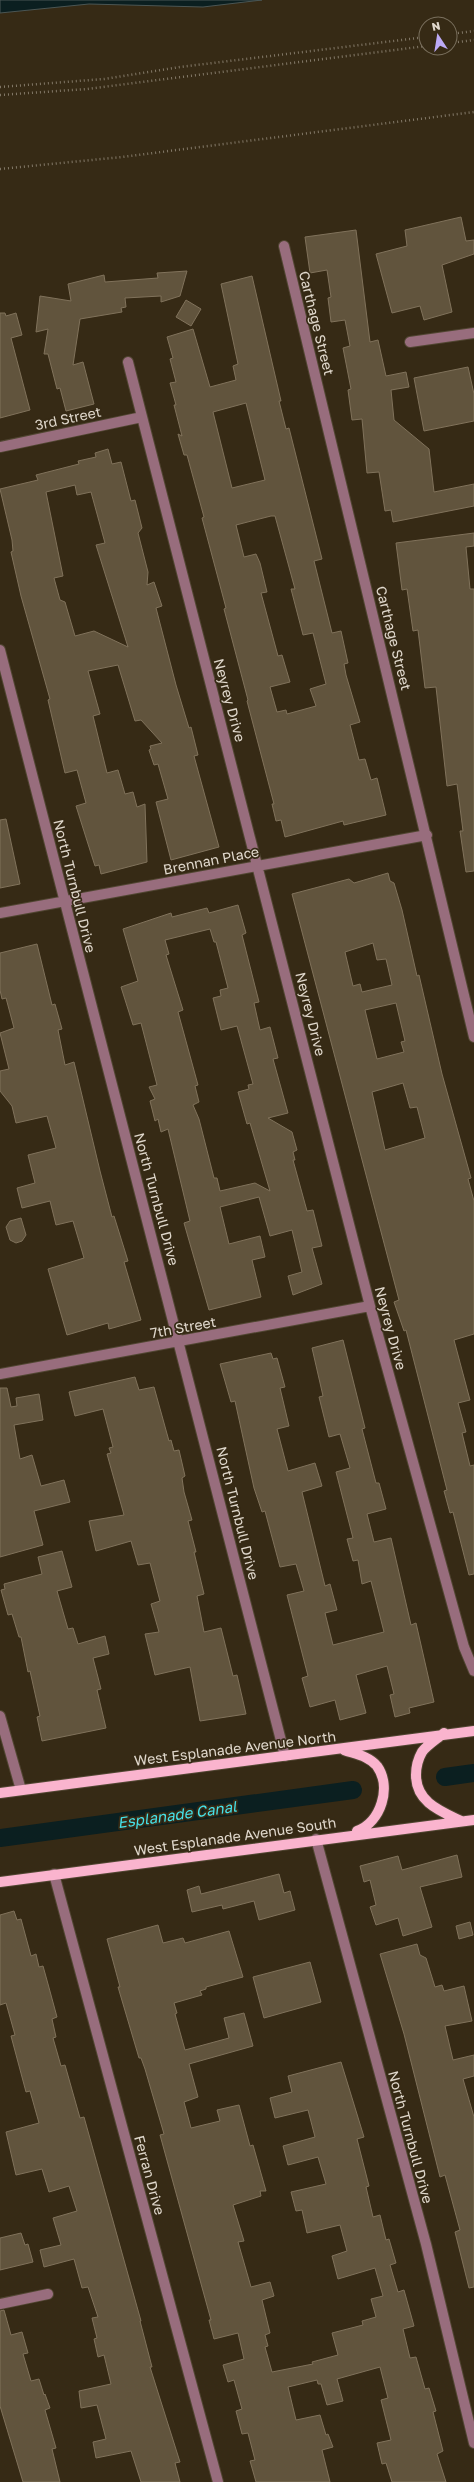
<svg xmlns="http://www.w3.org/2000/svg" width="474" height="2482" font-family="'Golos Text',sans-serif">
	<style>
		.water { fill: #0b1f20; stroke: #4b5654 }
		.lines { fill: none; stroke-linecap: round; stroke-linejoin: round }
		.canal { stroke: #0b1f20; stroke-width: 18 }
		.building { fill: #61543d; stroke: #80725b; fill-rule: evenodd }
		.minor-casing { stroke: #514632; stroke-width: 12 }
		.major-casing { stroke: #514632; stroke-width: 12 }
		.path { stroke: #837968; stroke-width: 2.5; stroke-dasharray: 1 3; stroke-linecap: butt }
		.minor { stroke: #986d7d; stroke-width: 10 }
		.major { stroke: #fab4ce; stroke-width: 10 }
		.labels { text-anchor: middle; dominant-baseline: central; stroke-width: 3.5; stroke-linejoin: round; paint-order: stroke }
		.street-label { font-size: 14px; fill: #e0d8cc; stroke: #362a15 }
		.water-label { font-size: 15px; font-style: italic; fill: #46e2ea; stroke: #362a15 }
	</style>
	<rect width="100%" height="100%" fill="#362a15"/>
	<path class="water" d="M0 0H262L203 7 89 4 0 13Z"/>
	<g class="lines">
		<path class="canal" d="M445 1777 474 1773
			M0 1838 353 1790"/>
	</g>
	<path class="building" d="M461 217 466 241 474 240V254L442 265 452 312 424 320 420 306 392 313 376 254 407 246 405 230Z
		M356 230 370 342 378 340 386 376 406 372 409 387 391 390 394 420 429 449 434 492 474 484V506L393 522 391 510 385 511 379 472 367 473 362 419 352 420 348 390 351 389 343 348 350 346 345 320 331 322 328 298 331 297 327 270 310 273 305 237Z
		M187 271 180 296 161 302V296L125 298 126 307 121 308 122 312 80 319 73 365 83 362 94 404 66 411 60 388 57 389 48 354H44L48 329 36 332 40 296 71 301 68 284 104 275 105 282 158 278 157 273Z
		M252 276 281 401H279L286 429 289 428 322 559 314 561 332 633 341 631 348 663 344 664 346 675 360 722 350 725 359 760 365 759 371 780 377 778 386 815 344 825 343 821 285 837 281 820 276 821 272 804H274L247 701 248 700 224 609 226 608 202 518 204 517 187 455H184L178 434 182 436 174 405H176L170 383 176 382 170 359 173 358 167 337 193 329 210 387 236 380 233 366 238 364 221 284ZM246 403 265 480 232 488 213 412ZM271 516H275L295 589H291L303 635 313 633 326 684 310 689 316 706 287 714 286 710 277 712 270 687 290 682 282 655 278 656 261 593 267 592 260 563 256 554 244 557 236 525Z
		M186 300 201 309 191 326 176 317Z
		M0 313H5L6 316 16 313 22 335 11 338 30 410 0 418Z
		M468 367 474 394V421L424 431 414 378Z
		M108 449 112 464 121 462 131 501 135 500 142 528 138 533 148 572 147 585 154 582 162 606 156 608 176 685 189 728 191 727 198 755 194 756 219 847 171 860 156 802 168 799 158 764 154 765 149 750 151 749 150 746 162 743 141 720 135 721 118 665 88 671 100 714 93 716 107 773 118 770 125 794 133 792 137 807 145 804 147 862 101 874 99 865 95 866 76 806 86 803 77 770 65 773 48 700 50 699 21 596 11 552 13 551 12 540 0 489 38 480 36 475 79 464 78 461 96 457 95 453ZM75 485 77 495 91 492 105 543 96 545 128 647 94 631 75 636 65 602 60 600 54 578 63 576 46 492Z
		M474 533V546L466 547 470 589H474V871L466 872 460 831H463L457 784 447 786 436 687 425 688 418 630 413 631 407 589 402 590 396 543Z
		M6 819 20 884 0 888V820Z
		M388 873 390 881 394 883 402 910 417 976 419 975 442 1074 471 1178 468 1179 474 1201V1334L454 1340 470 1400 458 1403 466 1432 462 1433 470 1466 474 1465V1574L469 1575 453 1512 450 1513 444 1491 447 1490 406 1330 404 1331 394 1302 399 1300 292 894 349 879 354 883ZM373 943 377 960 386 959 392 985 362 992 360 984 353 986 345 952ZM396 1003 405 1041 401 1042 404 1052 377 1059 365 1010ZM403 1083 410 1108 417 1107 425 1138 385 1150 372 1092Z
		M238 905 246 933 242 935 259 1002 254 1003 260 1030 270 1027 278 1058 273 1059 288 1113 268 1118 292 1132 297 1150 293 1152 295 1160H293L307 1211 313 1210 322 1246 312 1248 322 1284 293 1295 288 1276 302 1272 292 1230 270 1236 259 1197 220 1207 229 1244 260 1236 265 1257 252 1260 261 1297 209 1310 184 1223 190 1221 168 1129 161 1132 158 1119 155 1121 150 1101 155 1099 149 1087 157 1085 141 1023 133 1025 121 987 138 981 123 929 171 913 172 917 207 908 209 913ZM210 929 214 942H216L228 988 220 990 221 996 213 998 221 1030 237 1026 253 1084 248 1085 249 1089 238 1092 247 1124 250 1123 270 1191 255 1183 220 1191 217 1178H214L199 1119 193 1105 199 1102 195 1086 198 1085 178 1012 183 1010 166 955 169 954 165 940Z
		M37 944 52 1005 55 1004 62 1029 58 1030 65 1065 74 1062 100 1171 112 1217 114 1216 128 1261 124 1262 141 1320 109 1329 108 1323 67 1335 48 1269 84 1258 73 1221 56 1225 50 1201 22 1208 17 1188 35 1183 28 1155 56 1148 47 1116 16 1123 12 1106 0 1091V1071L9 1069 0 1033 14 1028 6 998 2 999 0 990V953Z
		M21 1218 26 1235 22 1241 16 1243 10 1240 6 1227 10 1221Z
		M343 1340 365 1428 362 1429 376 1483H379L386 1509 367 1514 374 1542 391 1538 411 1625 416 1623 434 1702 409 1708 410 1713 395 1717 390 1695 394 1694 387 1666 356 1675 366 1713 340 1720 335 1700 310 1707 302 1678 308 1676 287 1595 304 1591 296 1564 280 1567 265 1511 262 1512 254 1488 235 1401 231 1402 220 1364 271 1353 273 1359 277 1358 285 1387 280 1388 289 1426 277 1429 288 1471 315 1463 322 1486 302 1492 325 1586 330 1584 337 1610 325 1613 333 1645 384 1632 371 1581 362 1584 358 1560 353 1561 347 1539 353 1538 336 1472 350 1468 340 1434 329 1437 319 1397 323 1396 312 1348Z
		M135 1377 139 1390 154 1387 169 1441 171 1440 174 1451 179 1450 185 1476 182 1478 184 1492 192 1520 188 1521 196 1552H194L204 1594 197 1596 204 1632 221 1628 233 1676 237 1675 246 1714 200 1721 190 1667 155 1675 145 1634 159 1632 151 1604 160 1601 150 1563 138 1565 131 1541 96 1551 89 1521 124 1515 107 1454 111 1453 109 1448 113 1447 103 1409 75 1416 69 1392Z
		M0 1388H7L11 1407 17 1406 16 1398 39 1394 43 1420 14 1425 20 1459 32 1455 41 1486 64 1480 70 1502 34 1511 43 1545 0 1557Z
		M62 1551 72 1587 57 1591 68 1629 73 1628 78 1644 105 1636 109 1654 93 1658 101 1689 97 1690 106 1728 42 1741 37 1717 40 1716 30 1671 28 1672 21 1637H19L12 1614 8 1615 1 1590 5 1589 4 1584 42 1574 38 1557Z
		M457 1855 462 1877 420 1887 432 1927 403 1936 398 1918 376 1925 370 1907 376 1905 370 1880 364 1882 360 1866 398 1856 402 1870Z
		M279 1874 284 1893 290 1891 295 1910 259 1920 254 1901 223 1909 222 1905 192 1912 187 1890 199 1886 201 1894Z
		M14 1911 17 1920 21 1919 31 1956 36 1954 39 1967 43 1966 48 1984 57 2017 52 2019 56 2037 53 2038 61 2066 65 2065 80 2118 84 2117 141 2321H140L152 2367H150L180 2462 175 2463 180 2482H141L131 2451 96 2458 93 2442 106 2439 97 2405 81 2408 79 2391 111 2384 104 2355 98 2357 94 2339 97 2338 92 2318 98 2317 88 2287 82 2288 74 2259 44 2267 40 2250 61 2245 53 2218 77 2211 69 2186 49 2192 42 2169 16 2175 6 2132 39 2123 30 2091 26 2092 11 2036 15 2035 6 2003 0 2005V1915Z
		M470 1922 473 1935 459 1939 456 1926Z
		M158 1925 163 1943 183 1938 185 1943 229 1931 243 1977 206 1987V1989L200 1991 202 1995 174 2003 177 2013 175 2014 185 2050 229 2038 224 2018 244 2013 253 2046 189 2064 198 2097 184 2102 191 2128 220 2121 217 2110 239 2105 250 2146 253 2145 266 2191H260L261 2196 233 2205 244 2241 238 2242 251 2287 270 2282 274 2296 262 2300 270 2333 265 2335 268 2346 265 2347 272 2372 313 2364 312 2362 338 2355 332 2333 363 2325 362 2321 376 2317 371 2299 383 2296 375 2268 338 2279 332 2256 347 2251 340 2225 307 2233 302 2210 296 2211 291 2192 326 2184 318 2157 288 2165 283 2146 315 2137 308 2110 275 2118 270 2098 292 2092 288 2076 341 2062 364 2137 357 2139 369 2186 366 2187 373 2217 380 2215 386 2240 389 2239 396 2263 390 2265 398 2292 404 2290 414 2326 403 2329 410 2358 416 2357 425 2389 429 2388 436 2411 433 2412 443 2451 437 2454 446 2482H392L386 2463 382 2464 377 2443 391 2440 381 2400 388 2398 380 2367 337 2379 343 2401 327 2405 321 2384H318L317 2380 288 2387 296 2420 320 2415 326 2435 328 2434 333 2447 322 2450 330 2482H256L250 2461 255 2460 248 2433 242 2434 236 2411 242 2409 234 2380 228 2382 223 2365 244 2359 238 2333 214 2339 209 2320H211L160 2135 164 2134 145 2069 141 2058H139L118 1987H120L107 1939Z
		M417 1944 420 1955 426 1958 435 1987 442 1985 444 1991 464 1986 472 2021 445 2026 453 2060 474 2055V2076L463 2079 474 2117V2287L469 2288 455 2232 460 2230 445 2175 440 2177 404 2034 380 1954Z
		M310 1962 321 2002 264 2018 253 1977Z
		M21 2233 25 2245 28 2244 33 2262 0 2270V2238Z
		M4 2310 11 2335 22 2332 28 2353 23 2354 31 2381 39 2379 44 2395 45 2394 50 2408 45 2410 56 2448 52 2449 60 2482H23L0 2406V2311Z"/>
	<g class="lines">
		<g class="minor-casing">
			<path id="minor" d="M284 246 474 1037
				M410 342 474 333
				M128 362 370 1306 464 1647 474 1671
				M0 447 142 417
				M0 650 285 1756
				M0 913 427 835
				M0 1374 370 1306
				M0 1716 21 1790
				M316 1839 426 2244 474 2443
				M54 1874 218 2482
				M0 2304 48 2294"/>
		</g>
		<g class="major-casing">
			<path id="major" d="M444 1733C437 1739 427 1745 422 1752 418 1759 416 1767 416 1775 416 1802 440 1811 461 1821
				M344 1750C355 1754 369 1756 377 1766 392 1787 381 1822 357 1831
				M0 1793 474 1731
				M0 1882 474 1820"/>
		</g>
		<path class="path" d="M450 34 474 31
			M450 43 474 40
			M0 87 104 79 180 67 426 37
			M0 95 87 89 426 46
			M0 169 122 157 474 112"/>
		<use href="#minor" class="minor"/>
		<use href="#major" class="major"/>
	</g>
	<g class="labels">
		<g class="street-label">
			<text transform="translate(317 323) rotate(76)">Carthage Street</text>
			<text transform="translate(68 418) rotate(-12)">3rd Street</text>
			<text transform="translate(394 638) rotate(76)">Carthage Street</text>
			<text transform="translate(230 700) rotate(75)">Neyrey Drive</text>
			<text transform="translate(211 860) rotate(-11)">Brennan Place</text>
			<text transform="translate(75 886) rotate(76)">North Turnbull Drive</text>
			<text transform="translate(311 1014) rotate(76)">Neyrey Drive</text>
			<text transform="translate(157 1199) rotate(75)">North Turnbull Drive</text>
			<text transform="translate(183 1327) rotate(-10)">7th Street</text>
			<text transform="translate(391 1328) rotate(75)">Neyrey Drive</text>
			<text transform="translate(238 1513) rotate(76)">North Turnbull Drive</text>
			<text transform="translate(235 1748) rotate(-7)">West Esplanade Avenue North</text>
			<text transform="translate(235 1836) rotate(-8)">West Esplanade Avenue South</text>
			<text transform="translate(411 2137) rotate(75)">North Turnbull Drive</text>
			<text transform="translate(150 2175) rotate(75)">Ferran Drive</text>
		</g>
		<g class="water-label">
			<text transform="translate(177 1814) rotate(-8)">Esplanade Canal</text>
		</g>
	</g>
	<g transform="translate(438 36) rotate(348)"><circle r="19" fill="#362a15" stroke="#7a705e"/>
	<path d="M0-3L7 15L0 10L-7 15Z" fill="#bcaaf6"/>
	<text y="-6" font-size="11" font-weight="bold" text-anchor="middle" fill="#e0d8cc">N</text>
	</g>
</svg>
